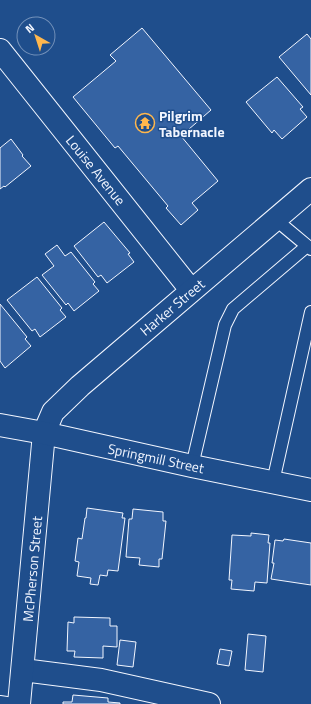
<svg xmlns="http://www.w3.org/2000/svg" width="311" height="704" font-family="'Titillium Web',sans-serif">
	<style>
		.building { fill: #3563a3; stroke: #f2f6ff }
		.lines { fill: none; stroke-linecap: round; stroke-linejoin: round }
		.service-casing { stroke: #f2f6ff; stroke-width: 14 }
		.minor-casing { stroke: #f2f6ff; stroke-width: 24 }
		.tertiary-casing { stroke: #f2f6ff; stroke-width: 24 }
		.primary-casing { stroke: #f2f6ff; stroke-width: 24 }
		.service { stroke: #1f4e8c; stroke-width: 12 }
		.minor { stroke: #1f4e8c; stroke-width: 22 }
		.tertiary { stroke: #1f4e8c; stroke-width: 22 }
		.primary { stroke: #1f4e8c; stroke-width: 22 }
		.labels { text-anchor: middle; dominant-baseline: central; stroke-width: 3; stroke-linejoin: round; paint-order: stroke }
		.poi-label { font-size: 14px; font-weight: bold; fill: #f2f6ff; stroke: #1f4e8c; text-anchor: start }
		.street-label { font-size: 14px; fill: #f2f6ff; stroke: #1f4e8c }
	</style>
	<rect width="100%" height="100%" fill="#1f4e8c"/>
	<path class="building" d="M142 28 211 110 181 136 218 181 192 203 198 210 181 225 166 208 168 206 118 146 115 148 73 97 116 61 110 55Z
		M307 34 311 39V95L279 57Z
		M277 77 303 107 300 109 307 117 282 139 274 130 272 133 246 102Z
		M11 139 23 155 22 156 31 166 5 187 4 186 0 189V148Z
		M104 222 130 253 128 254 134 262 107 283 101 275 98 277 74 246Z
		M57 245 65 256 71 252 95 282 93 284 99 291 74 311 68 303 66 305 42 275 54 266 45 254Z
		M37 277 62 308 60 310 66 317 40 337 35 329 32 331 7 300Z
		M0 304 27 337 25 339 31 346 5 368 0 361Z
		M87 508 123 513 122 518H125L118 571 108 570 107 576 100 575 98 585 90 584 91 578 77 576 79 562 75 561 78 538 82 539 85 518H86Z
		M133 509 163 512V521H166L162 559H159V567L139 565 140 558 126 557 129 519H132Z
		M251 533 269 535 268 543H270L267 583 255 582 254 591 231 589 232 580H229L232 535 251 536Z
		M284 539 311 543V585L271 579 274 563H272L275 540 283 541Z
		M74 617 110 618V626H117V647L103 646V658L74 657 75 651H67L68 622 74 623Z
		M248 634 266 636 263 672 245 670Z
		M120 640 136 642 133 667 117 665Z
		M220 649 232 651 229 666 217 664Z
		M73 695 108 698V702L120 703V704H63V702H72Z"/>
	<g class="lines">
		<g class="service-casing">
			<path id="service" d="M275 219 311 249
				M192 466 225 325 233 309 307 246
				M273 482 311 312
				M0 702 13 704"/>
		</g>
		<g class="minor-casing">
			<path id="minor" d="M0 50 191 290
				M23 670 101 680 209 704"/>
		</g>
		<g class="tertiary-casing">
			<path id="tertiary" d="M19 704 44 433 53 412 80 386 311 189"/>
		</g>
		<g class="primary-casing">
			<path id="primary" d="M0 425 44 433 192 466 311 490"/>
		</g>
		<use href="#service" class="service"/>
		<use href="#minor" class="minor"/>
		<use href="#tertiary" class="tertiary"/>
		<use href="#primary" class="primary"/>
	</g>
	<defs>
		<g id="temple-ring" transform="scale(1)"><circle r="9.5" fill="#1f4e8c" stroke="#ffb74d" stroke-width="1.5"/><path d="M0-6L5-2H3V0L6.5 2.5H4V6H1.5V3h-3V6H-4V2.5H-6.5L-3 0V-2H-5Z" fill="#ffb74d"/></g>
	</defs>
	<g fill-rule="evenodd">
		<use href="#temple-ring" x="145" y="123"/>
	</g>
	<g class="labels">
		<g class="poi-label">
			<text x="159" y="115">Pilgrim<tspan x="159" dy="16">Tabernacle</tspan></text>
		</g>
		<g class="street-label">
			<text transform="translate(96 170) rotate(51)">Louise Avenue</text>
			<text transform="translate(172 307) rotate(-40)">Harker Street</text>
			<text transform="translate(156 458) rotate(12)">Springmill Street</text>
			<text transform="translate(32 569) rotate(-85)">McPherson Street</text>
		</g>
	</g>
	<g transform="translate(36 36) rotate(321)"><circle r="19" fill="#1f4e8c" stroke="#7391ba"/>
	<path d="M0-3L7 15L0 10L-7 15Z" fill="#ffb74d"/>
	<text y="-6" font-size="11" font-weight="bold" text-anchor="middle" fill="#f2f6ff">N</text>
	</g>
</svg>
